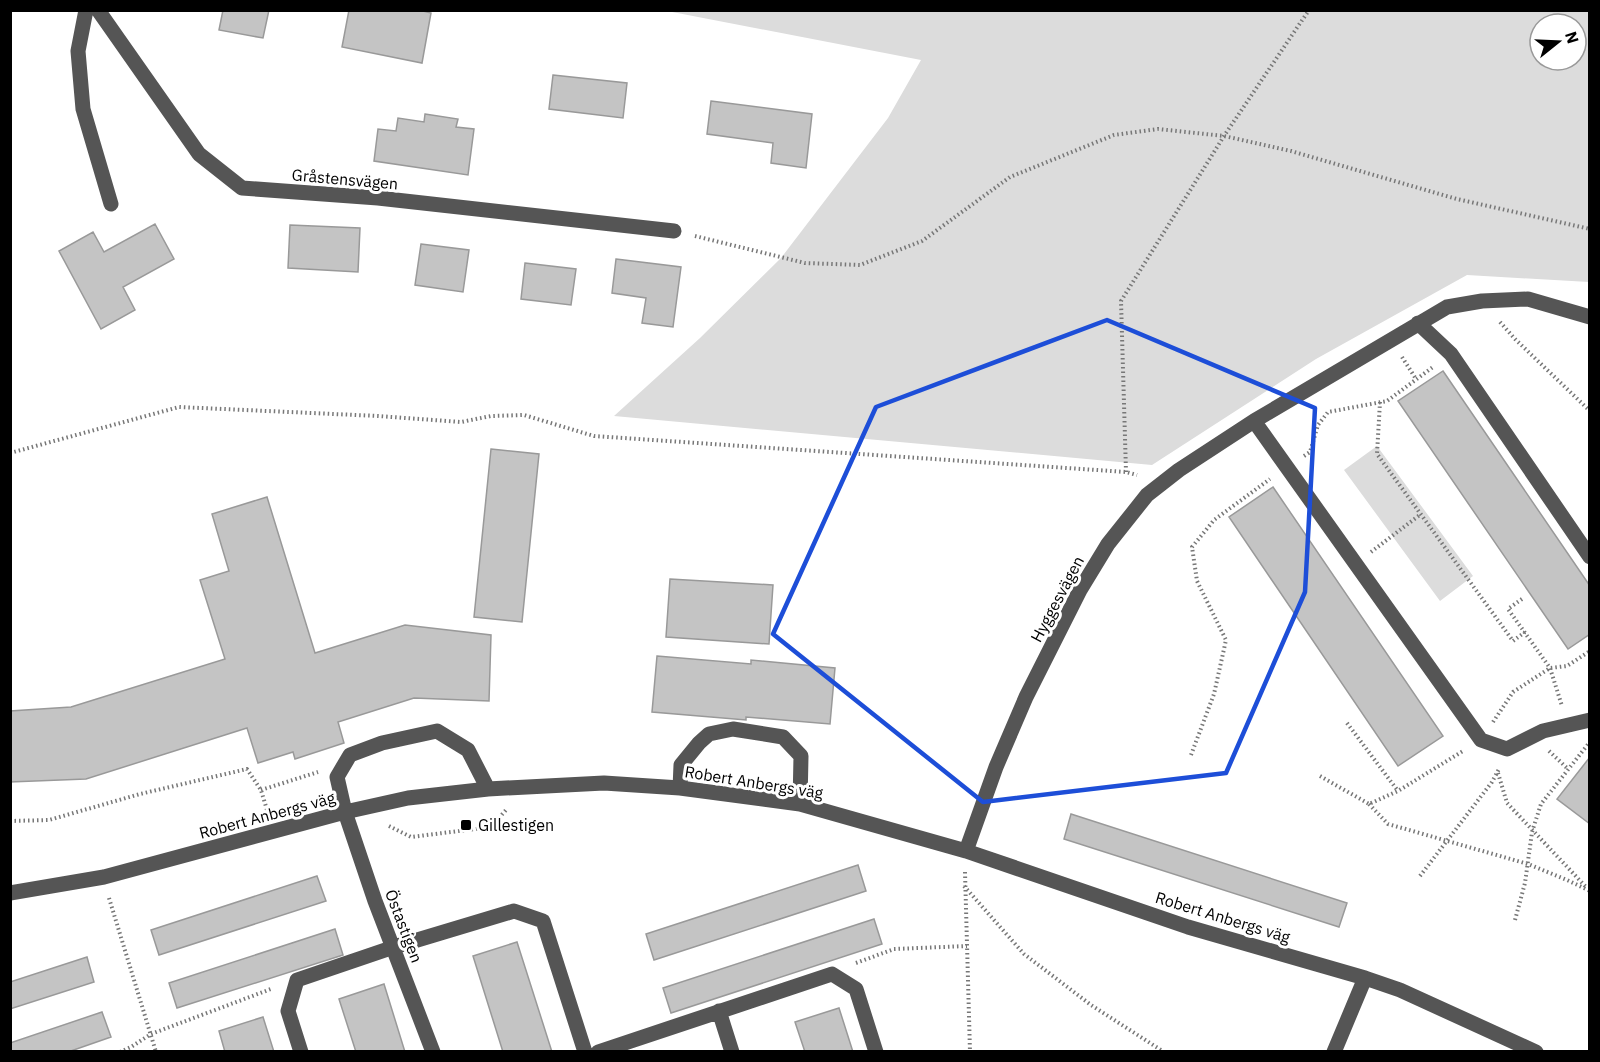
<svg xmlns="http://www.w3.org/2000/svg" width="1600" height="1062" font-family="'IBM Plex Sans',sans-serif">
	<style>
		.green { fill: #dcdcdc; fill-rule: evenodd }
		.building { fill: #c4c4c4; stroke: #999; stroke-width: 1.5 }
		.lines { fill: none; stroke-linecap: round; stroke-linejoin: round }
		.path { stroke: #777; stroke-width: 4; stroke-dasharray: 1.5 3; stroke-linecap: butt }
		.minor { stroke: #555; stroke-width: 15 }
		.marked { fill: none; stroke: #1d4ed8; stroke-width: 4.5; stroke-linejoin: round }
		.poi-dot { fill: #000; stroke: #fff; stroke-width: 2 }
		.labels { text-anchor: middle; dominant-baseline: central; stroke-width: 6; stroke-linejoin: round; paint-order: stroke }
		.street-label { font-size: 16px; fill: #000; stroke: #fff }
		.poi-label { font-size: 16px; fill: #000; stroke: #fff; text-anchor: start }
	</style>
	<rect width="100%" height="100%" fill="#fff"/>
	<path class="green" d="M667 11H1589V282L1467 275 1316 359 1152 465 614 416 700 338 781 258 888 118 921 60ZM1540 24H1576V60H1540Z
		M1377 446 1473 576 1440 601 1344 470Z"/>
	<path class="building" d="M223 10H269L263 38 219 30Z
		M349 10H419L431 13 422 63 342 47Z
		M553 75 627 83 623 118 549 109Z
		M711 101 812 114 806 168 771 163 773 143 707 134Z
		M425 114 458 119 456 127 474 129 468 175 374 161 378 129 396 131 398 118 424 122Z
		M155 224 174 259 123 287 135 310 101 329 59 251 93 232 104 252Z
		M290 225 360 228 358 272 288 268Z
		M421 244 469 250 463 292 415 285Z
		M616 259 681 267 673 327 642 323 646 298 612 293Z
		M525 263 576 269 571 305 521 299Z
		M1443 371 1590 586V634L1568 649 1398 401Z
		M491 449 539 454 522 622 474 617Z
		M1273 487 1443 736 1398 766 1229 517Z
		M267 497 315 653 405 625 491 635 489 701 414 698 338 722 344 743 295 759 293 752 258 763 247 728 86 779 10 782V711L71 707 225 659 200 580 229 571 212 514Z
		M670 579 773 585 769 644 666 637Z
		M657 656 751 664V660L835 668 830 724 746 717V720L652 712Z
		M1590 757V824L1557 799Z
		M1071 814 1347 903 1339 927 1064 839Z
		M858 865 866 891 654 960 646 934Z
		M317 876 326 901 159 955 151 930Z
		M874 919 882 944 671 1013 663 988Z
		M335 929 343 955 177 1008 169 983Z
		M517 942 552 1052H503L473 956Z
		M87 957 94 982 10 1009V982Z
		M384 984 405 1052H356L339 999Z
		M839 1008 853 1052H805L795 1022Z
		M102 1012 111 1037 68 1052H10V1043Z
		M263 1017 274 1052H225L219 1031Z"/>
	<g class="lines">
		<path class="path" d="M695 236 805 263 860 265 922 241 1010 177 1114 135 1158 129 1224 136 1291 151 1457 199 1590 229
			M1500 322 1515 339 1590 411
			M1402 357 1416 379
			M1380 402 1377 454 1513 641 1525 632
			M10 453 179 407 378 416 461 422 491 416 524 415 594 436 1126 472 1137 475
			M1304 456 1310 452 1318 425 1328 412 1387 401 1433 367
			M1126 472 1121 301 1224 136 1309 10
			M1371 552 1421 514
			M1522 599 1508 609 1550 668 1562 706
			M1493 722 1513 692 1550 668 1567 666 1590 651
			M1347 723 1398 791
			M1549 751 1568 769
			M1191 755 1214 694 1226 640 1197 581 1192 547 1214 520 1270 479
			M1498 773 1507 803 1587 888
			M1320 776 1369 804 1398 791 1463 751
			M261 790 318 772
			M1369 804 1388 824 1528 864 1567 880 1590 891
			M10 821 49 820 140 794 247 769 261 790 267 810
			M389 826 411 837 491 827 506 810
			M965 872 970 1052
			M1420 876 1492 782 1499 769
			M964 886 1024 954 1091 1005 1164 1052
			M109 898 156 1052
			M1515 920 1525 883 1532 832 1541 804 1589 743
			M856 963 894 949 967 946
			M120 1052 131 1047 151 1034 271 989"/>
		<path class="minor" d="M86 10 78 51 83 109 111 204
			M98 10 199 154 242 188 378 198 674 231
			M1418 323 1451 354 1590 557
			M1254 421 1481 740 1507 749 1543 731 1590 720
			M680 788 681 765 699 743 709 734 733 729 783 737 801 756 800 804
			M966 851 996 767 1026 697 1080 590 1108 544 1147 495 1179 470 1254 421 1447 307 1482 301 1528 299 1590 317
			M10 893 104 877 345 812 408 798 488 789 604 783 680 788 800 804 966 851 1188 927 1365 978 1400 990 1536 1052
			M719 1011 732 1052
			M301 1052 288 1011 297 980 394 947 514 911 543 921 585 1052
			M433 1052 375 901 345 812 337 777 350 755 382 743 437 731 468 750 488 789
			M598 1052 832 974 856 989 876 1052
			M1334 1052 1365 978"/>
	</g>
	<path class="marked" d="M1107 320 1315 408 1305 592 1226 773 983 802 773 634 876 407Z"/>
	<rect class="poi-dot" x="460" y="819" width="12" height="12" rx="3"/>
	<g class="labels">
		<g class="street-label">
			<text transform="translate(345 179) rotate(5)">Gråstensvägen</text>
			<text transform="translate(1057 599) rotate(-62)">Hyggesvägen</text>
			<text transform="translate(754 782) rotate(9)">Robert Anbergs väg</text>
			<text transform="translate(267 815) rotate(-15)">Robert Anbergs väg</text>
			<text transform="translate(1223 917) rotate(17)">Robert Anbergs väg</text>
			<text transform="translate(404 926) rotate(69)">Östastigen</text>
		</g>
		<g class="poi-label">
			<text x="478" y="825">Gillestigen</text>
		</g>
	</g>
	<rect width="1600" height="1062" fill="none" stroke="#000000" stroke-width="24"/>
	<g transform="translate(1558 42) rotate(72)"><circle r="28" fill="#ffffff" stroke="#999999" stroke-width="1.5"/>
	<path d="M0-4.5L10 22L0 15L-10 22Z" fill="#000000"/>
	<text y="-9" font-size="16" font-weight="bold" text-anchor="middle" fill="#000000">N</text>
	</g>
</svg>
